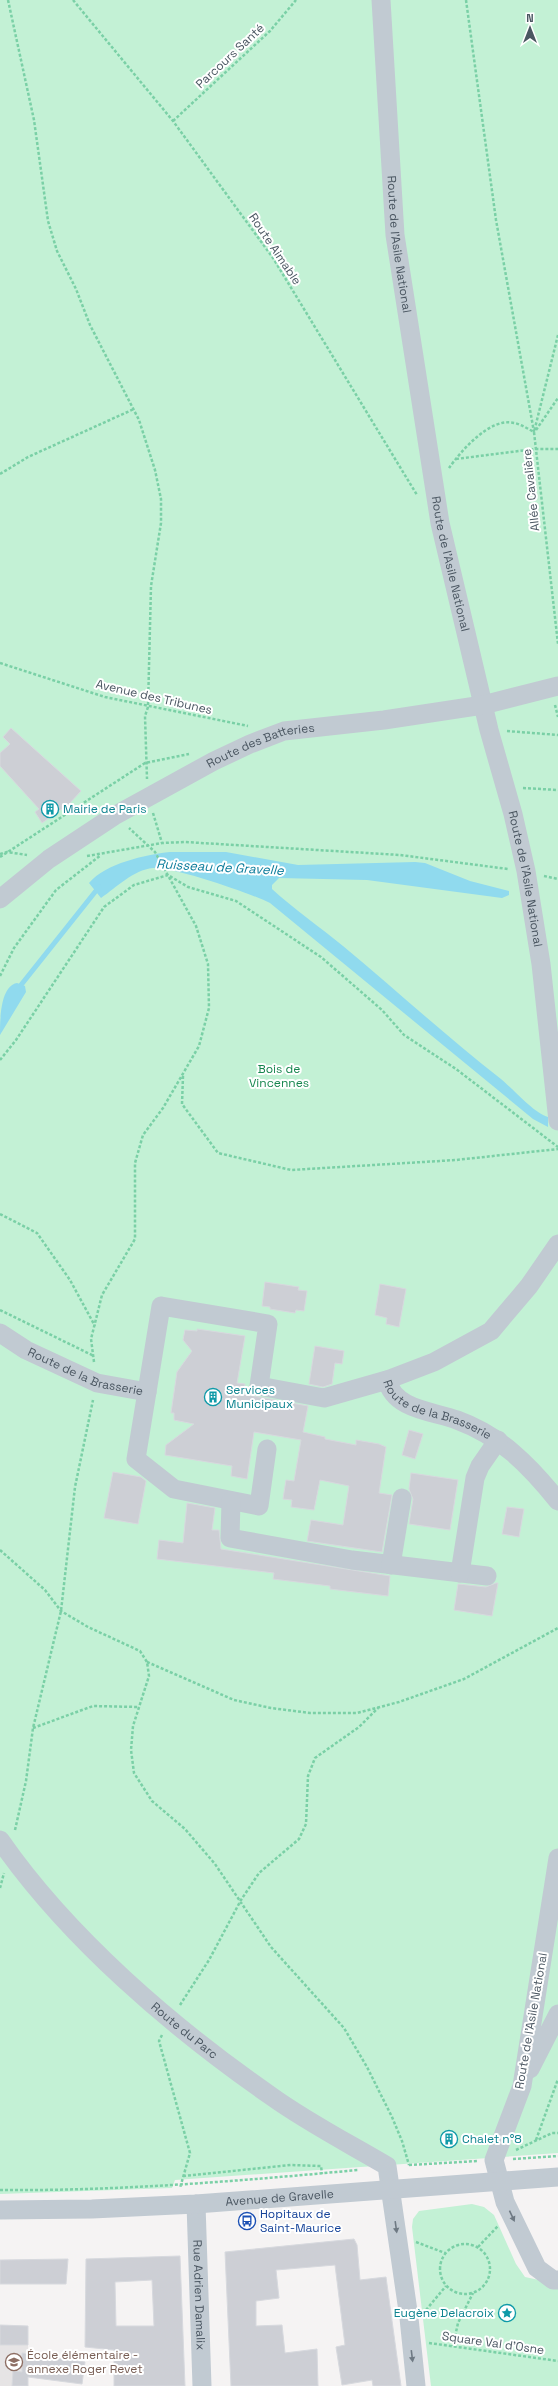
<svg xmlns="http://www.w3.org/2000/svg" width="558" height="2386" font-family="'Space Grotesk',sans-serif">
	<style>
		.education { fill: #e6e4e5 }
		.green { fill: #c3f1d5 }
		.water { fill: #90daee }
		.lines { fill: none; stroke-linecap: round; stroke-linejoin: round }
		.stream { stroke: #90daee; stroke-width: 5 }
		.building { fill: #cdcfd5; stroke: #d7d9de; fill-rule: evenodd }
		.path { stroke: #7ad0a6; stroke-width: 2.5; stroke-dasharray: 3 2; stroke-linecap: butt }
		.minor { stroke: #c1cad2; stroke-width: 19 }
		.oneway { fill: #6e7983 }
		.labels { text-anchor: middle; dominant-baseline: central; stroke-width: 4; stroke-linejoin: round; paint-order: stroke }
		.street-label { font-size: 12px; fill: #4a5661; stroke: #fff }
		.culture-label { font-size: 12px; fill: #0d838f; stroke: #fff; text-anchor: start }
		.park-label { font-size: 12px; fill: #17864f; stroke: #fff }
		.transit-label { font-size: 12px; fill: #164399; stroke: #fff; text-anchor: start }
		.education-label { font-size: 12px; fill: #785e54; stroke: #fff; text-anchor: start }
		.water-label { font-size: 13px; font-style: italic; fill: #0c7c9b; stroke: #fff }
	</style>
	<rect width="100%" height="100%" fill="#f5f3f3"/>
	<path class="education" d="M0 2325 28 2326V2386H0Z"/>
	<path class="green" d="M0 0H558V2153L175 2180 172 2188 0 2194Z
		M472 2204 484 2207 494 2215 516 2264 525 2277 558 2284V2386H431L412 2227 413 2219 419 2211Z"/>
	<path class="water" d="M170 852H226L298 865 415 862 425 863 470 881 509 891V895L502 898 367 880 279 878 272 885V889C295 910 320 927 343 946 396 990 447 1037 501 1079 513 1089 535 1114 548 1117V1127L533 1119 270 903C250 893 172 866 153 868 133 870 117 887 101 898L89 883C106 863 145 855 170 852Z
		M17 983 25 986 26 992 0 1035C0 1021 0 986 17 983Z"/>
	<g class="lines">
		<path class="stream" d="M17 990 99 887"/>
	</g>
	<path class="building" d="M11 728 81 791 69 804 42 823 35 812 39 809 0 766V753L10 744 3 737Z
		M265 1282 299 1287 298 1290 307 1291 304 1311 296 1310 295 1313 270 1309V1307L262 1306Z
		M380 1284 406 1289 399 1327 386 1324 387 1318 375 1315Z
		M197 1329 245 1336 237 1383 245 1384 243 1394 308 1406 303 1432 325 1437V1439L356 1445V1440L379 1444 386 1447 379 1493 392 1495 382 1552 307 1541 311 1520 343 1525 349 1486 320 1480 314 1510 291 1507 292 1500 283 1499 286 1480 294 1481 301 1440 254 1432 247 1479 231 1476 232 1466 165 1455 166 1445 194 1424 174 1420V1413H171L177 1372 192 1351 183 1340 185 1330 197 1331Z
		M315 1346 344 1351 342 1364 335 1363 332 1384 323 1387 309 1384Z
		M409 1430 423 1434 415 1459 402 1455Z
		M113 1472 141 1477 146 1481 138 1524 104 1518Z
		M411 1473 458 1480 450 1530 409 1524 413 1499 409 1489Z
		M187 1503 215 1508 212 1530H219L221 1549 390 1576 388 1596 330 1589V1586L273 1579 274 1573 157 1559 159 1540 183 1543Z
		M507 1507 524 1509 519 1537 502 1534Z
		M496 1583H498L492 1616 454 1610 458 1584 486 1587Z
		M354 2239 357 2245 360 2280 386 2277 401 2386H373L372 2380 342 2385 336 2347 345 2345 335 2265 276 2270 279 2298 256 2301V2326L282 2325 285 2353 317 2349 318 2386H231L225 2252Z
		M180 2256 185 2386H114V2350L85 2347 86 2259ZM152 2280 154 2326H116L115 2282Z
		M68 2259 66 2284H0V2260Z
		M0 2325 28 2326V2345H0Z
		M22 2353 85 2362 82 2384 28 2377V2386H12L13 2371 22 2372Z"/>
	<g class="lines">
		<path class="path" d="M8 0 34 120 48 221 57 251 76 289 90 325 139 420 155 470 161 499V523L151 586 148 707 145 716 147 779
			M73 0 173 121 273 258 417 495
			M466 0 496 220 534 432
			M173 121 270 31 296 0
			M558 335 534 432 558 644
			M536 430 558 398
			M456 459 535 449H558
			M449 468C461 451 490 417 514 423 521 424 528 429 534 432
			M0 474 28 457 134 409
			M0 663 105 697 248 726
			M555 705 558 717
			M507 731 558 735
			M523 788 558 790
			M153 813 162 843
			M0 854 7 852 27 855
			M87 856 162 843 185 842 400 855 508 869
			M0 857 145 763 189 754
			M544 876 558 879
			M0 976 14 948 56 890 101 855
			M0 1060 16 1040 104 907 134 885 168 875 188 887 236 901 321 957 382 1010 404 1035 456 1069 558 1147
			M183 1076 182 1104 218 1153 291 1170 456 1160 558 1149
			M0 1214 37 1233 70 1280 95 1326
			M0 1310 94 1356
			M94 1362 91 1339 102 1295 135 1239V1163L143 1135 163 1108 199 1046 209 1008 208 964 196 926 155 852 129 828
			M0 1550 45 1590 61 1611 88 1627 140 1651 147 1662 149 1676 133 1726 131 1750 134 1773 152 1801 185 1829 215 1864 271 1947 344 2028 367 2067 392 2117 402 2141 409 2165
			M147 1662 234 1700 271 1708 310 1713H357L399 1702 464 1679 558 1628
			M33 1728 93 1706 139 1707
			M15 1830 26 1781 33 1728 61 1611 75 1487 93 1400
			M0 1888 4 1873
			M180 2005 209 1960 241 1900 259 1873 299 1839 306 1824 308 1776 315 1758 359 1727 378 1708
			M162 2035 159 2041 190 2153 180 2188
			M536 2140 558 2079
			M516 2150 552 2133H558
			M513 2159 558 2156
			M409 2165 478 2161
			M183 2176 291 2165 321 2166 322 2174
			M0 2190C120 2191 239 2181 358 2170
			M416 2242 445 2253
			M440 2269a25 25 0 1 1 50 0a25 25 0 1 1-50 0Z
			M478 2247 498 2226
			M426 2310 446 2286
			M429 2343 558 2361
			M453 2346 458 2323 473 2293"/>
		<g class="minor">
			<path id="s1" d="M381 0 395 235 440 523 489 730 513 814 526 871 541 964 558 1121"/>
			<path id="s2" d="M0 899 49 859 114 816 214 761 250 744 284 731 384 720 483 705 558 686"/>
			<path id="s3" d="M0 1333 26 1350 97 1383 147 1392"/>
			<path id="s4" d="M387 1380C394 1410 433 1411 457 1420 501 1436 530 1466 558 1501"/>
			<path d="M267 1449 259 1506 174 1489 136 1459 161 1306 268 1324 259 1386 324 1398 387 1380 434 1362 491 1331 529 1286 558 1244"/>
			<path d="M231 1501 230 1538 352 1560 487 1576"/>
			<path d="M391 1565 402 1498"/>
			<path d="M460 1573 475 1478 480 1466 498 1440"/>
			<path id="s5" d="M0 1840C68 1938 173 2028 271 2096 307 2122 348 2143 387 2166L409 2318 416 2386"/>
			<path d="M558 1858 522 2086 494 2160 505 2202 537 2268 553 2280H558"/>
			<path d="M530 2069 558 2014"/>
			<path id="s6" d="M196 2204 202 2386"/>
			<path id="s7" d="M0 2210 92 2209 196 2204 558 2177"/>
		</g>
	</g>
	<defs><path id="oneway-solid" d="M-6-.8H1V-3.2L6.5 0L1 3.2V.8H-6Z"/></defs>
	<g class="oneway">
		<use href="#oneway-solid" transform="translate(512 2216) rotate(65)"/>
		<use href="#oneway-solid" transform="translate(396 2227) rotate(82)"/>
		<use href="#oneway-solid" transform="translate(412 2356) rotate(83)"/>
	</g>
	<defs>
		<g id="building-ring" transform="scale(0.9)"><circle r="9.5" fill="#fff" stroke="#0f9aa8" stroke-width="1.5"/><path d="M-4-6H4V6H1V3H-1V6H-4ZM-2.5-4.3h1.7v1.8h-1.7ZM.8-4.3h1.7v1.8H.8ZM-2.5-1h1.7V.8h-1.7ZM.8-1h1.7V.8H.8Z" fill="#0f9aa8"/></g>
		<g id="bus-ring" transform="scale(0.9)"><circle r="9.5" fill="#fff" stroke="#1a4fb4" stroke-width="1.5"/><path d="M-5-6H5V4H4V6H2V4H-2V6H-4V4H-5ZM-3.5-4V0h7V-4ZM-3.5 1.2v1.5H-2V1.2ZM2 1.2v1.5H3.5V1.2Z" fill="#1a4fb4"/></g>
		<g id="sight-ring" transform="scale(0.9)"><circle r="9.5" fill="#fff" stroke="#0f9aa8" stroke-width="1.5"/><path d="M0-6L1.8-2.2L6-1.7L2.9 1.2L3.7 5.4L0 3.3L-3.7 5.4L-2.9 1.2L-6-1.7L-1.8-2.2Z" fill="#0f9aa8"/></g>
		<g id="school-ring" transform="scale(0.9)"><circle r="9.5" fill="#fff" stroke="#8d6e63" stroke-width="1.5"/><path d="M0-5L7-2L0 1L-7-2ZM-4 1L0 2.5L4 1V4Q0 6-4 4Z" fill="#8d6e63"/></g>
	</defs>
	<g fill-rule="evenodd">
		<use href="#building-ring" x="50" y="809"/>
		<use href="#building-ring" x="213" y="1397"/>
		<use href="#building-ring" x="449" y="2139"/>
		<use href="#bus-ring" x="247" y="2221"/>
		<use href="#sight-ring" x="507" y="2313"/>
		<use href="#school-ring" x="14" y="2362"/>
	</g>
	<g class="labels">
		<g class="street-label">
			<text transform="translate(230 56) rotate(-43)">Parcours Santé</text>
			<text stroke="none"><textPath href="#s1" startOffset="245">Route de l'Asile National</textPath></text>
			<text transform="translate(275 249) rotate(56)">Route Aimable</text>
			<text transform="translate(531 490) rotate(-96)">Allée Cavalière</text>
			<text stroke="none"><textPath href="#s1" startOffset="569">Route de l'Asile National</textPath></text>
			<text transform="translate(154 697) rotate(13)">Avenue des Tribunes</text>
			<text stroke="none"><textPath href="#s2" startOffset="305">Route des Batteries</textPath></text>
			<text stroke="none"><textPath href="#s1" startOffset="893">Route de l'Asile National</textPath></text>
			<text stroke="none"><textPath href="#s3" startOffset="95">Route de la Brasserie</textPath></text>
			<text stroke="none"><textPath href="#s4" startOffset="61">Route de la Brasserie</textPath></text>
			<text transform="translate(531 2021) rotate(-80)">Route de l'Asile National</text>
			<text stroke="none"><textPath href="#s5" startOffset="266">Route du Parc</textPath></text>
			<text stroke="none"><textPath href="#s7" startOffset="280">Avenue de Gravelle</textPath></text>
			<text stroke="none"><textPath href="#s6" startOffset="91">Rue Adrien Damalix</textPath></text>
			<text transform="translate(493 2343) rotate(8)">Square Val d'Osne</text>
		</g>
		<g class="culture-label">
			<text x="63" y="809">Mairie de Paris</text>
			<text x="226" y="1390">Services<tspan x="226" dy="14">Municipaux</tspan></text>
			<text x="462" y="2139">Chalet n°8</text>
			<text x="494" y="2313" text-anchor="end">Eugène Delacroix</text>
		</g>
		<g class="park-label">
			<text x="279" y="1069">Bois de<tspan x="279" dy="14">Vincennes</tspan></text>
		</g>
		<g class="transit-label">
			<text x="260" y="2214">Hopitaux de<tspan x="260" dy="14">Saint-Maurice</tspan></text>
		</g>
		<g class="education-label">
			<text x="27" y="2355">École élémentaire -<tspan x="27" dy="14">annexe Roger Revet</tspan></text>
		</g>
		<g class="water-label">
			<text transform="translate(220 867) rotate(3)">Ruisseau de Gravelle</text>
		</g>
	</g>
	<g transform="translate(530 28)" stroke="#ffffff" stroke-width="3" paint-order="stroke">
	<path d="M0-3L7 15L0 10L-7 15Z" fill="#4a5661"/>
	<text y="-6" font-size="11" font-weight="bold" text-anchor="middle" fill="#4a5661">N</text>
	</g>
</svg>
